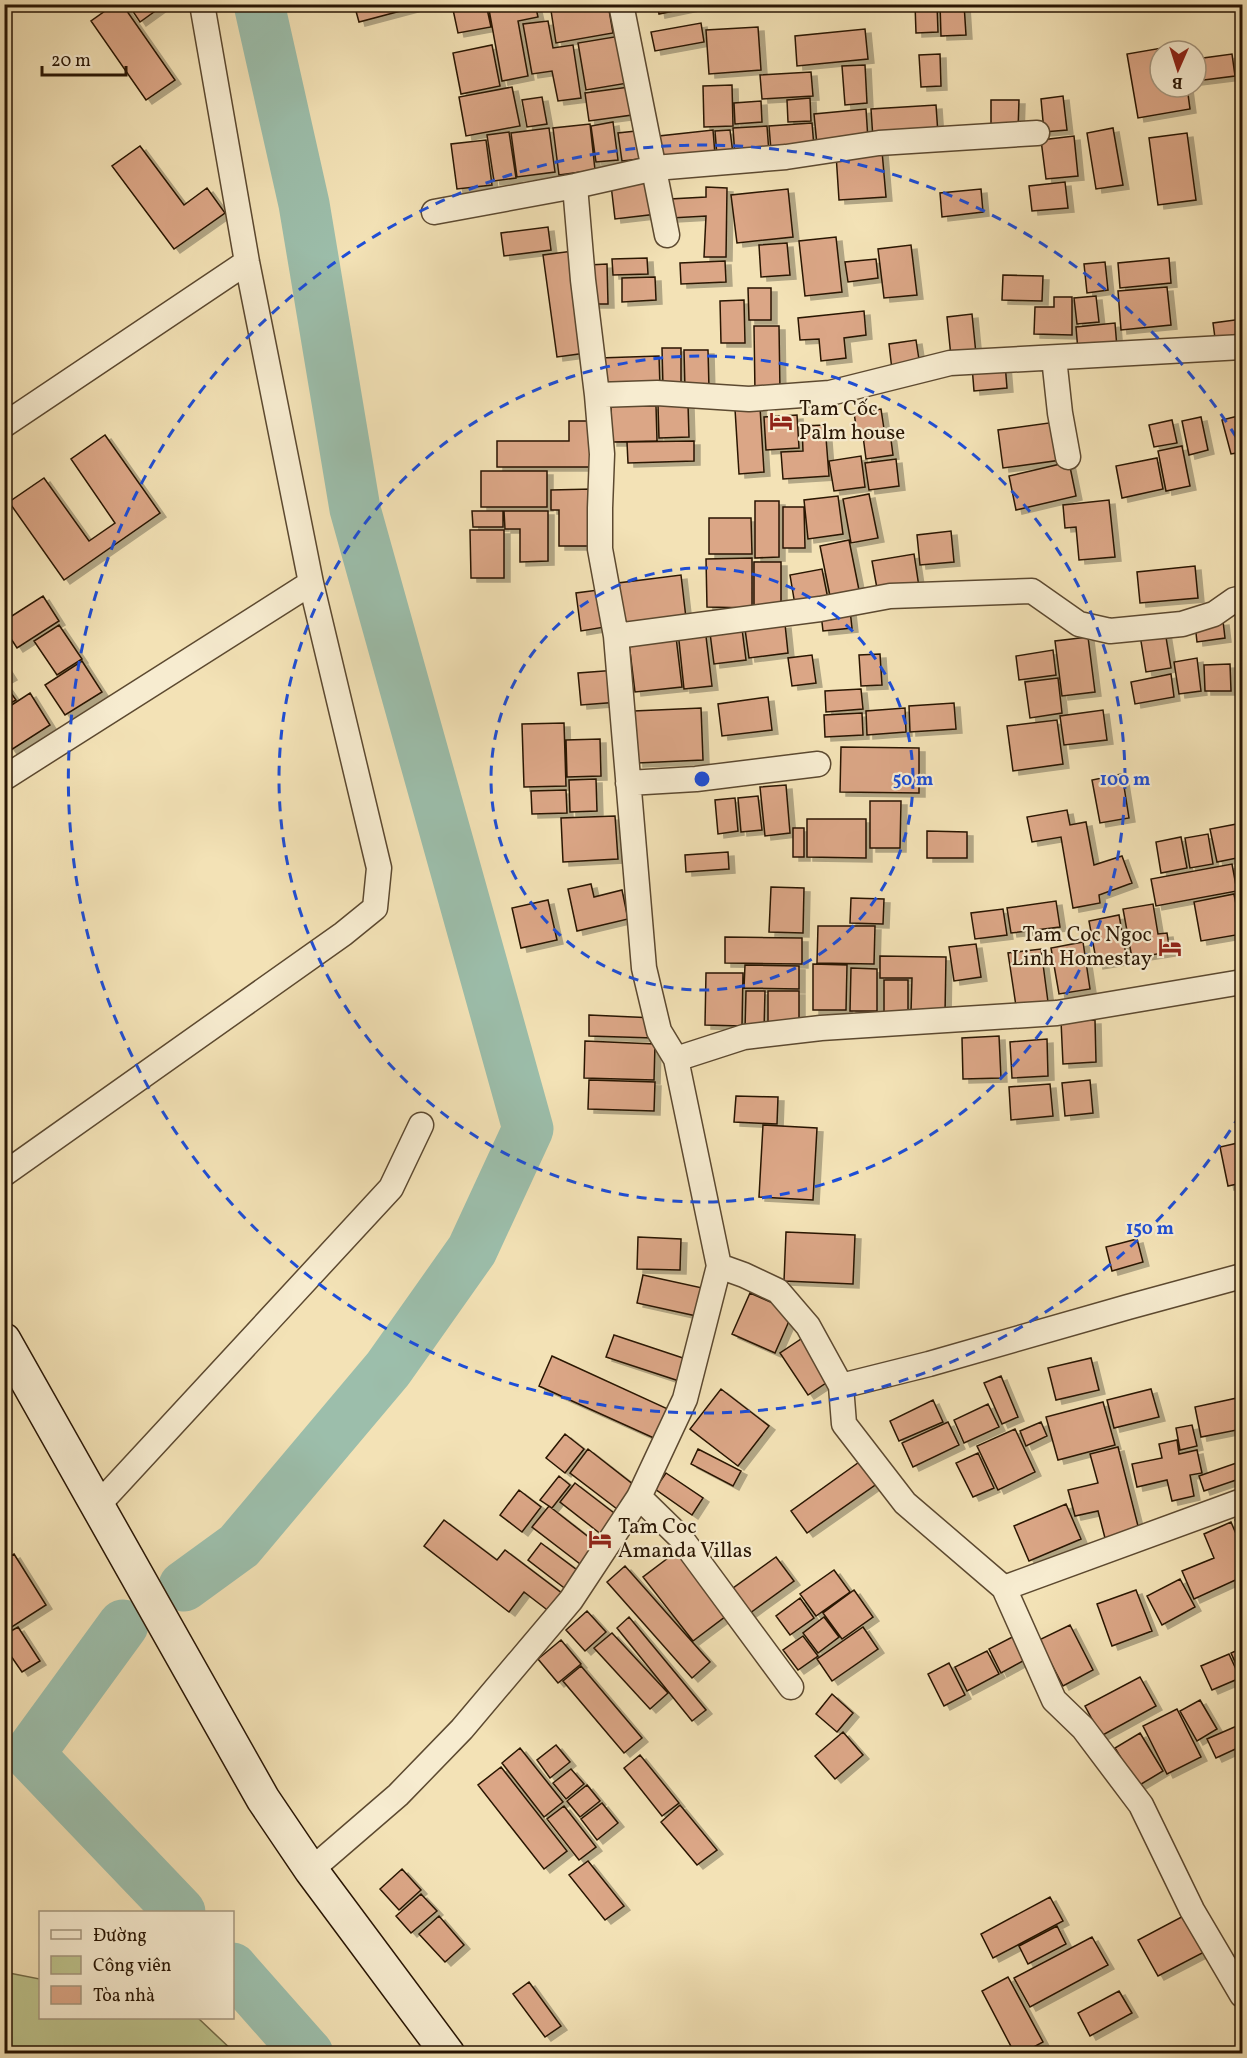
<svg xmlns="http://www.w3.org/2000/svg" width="1247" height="2058" font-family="Vollkorn,serif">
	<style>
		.green { fill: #bdc38c; stroke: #736c48; stroke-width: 1.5 }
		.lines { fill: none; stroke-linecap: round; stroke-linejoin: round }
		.river { stroke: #9cbeab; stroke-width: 51 }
		.building { fill: #dba686; stroke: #291604; stroke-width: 1.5; filter: url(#shadow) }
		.street-casing { stroke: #5c4930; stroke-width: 27 }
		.secondary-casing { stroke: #291604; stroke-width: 36 }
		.street { stroke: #f7ecd0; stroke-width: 24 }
		.secondary { stroke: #f7ecd0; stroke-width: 33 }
		.ring { fill: none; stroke: #1d4ed8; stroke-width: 3; stroke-dasharray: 10 8 }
		.labels { text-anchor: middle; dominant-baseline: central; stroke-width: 4.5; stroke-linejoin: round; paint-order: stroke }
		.poi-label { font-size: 21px; fill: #291604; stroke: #f7ecd0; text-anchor: start }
		.centre { fill: #1d4ed8; stroke: #f7ecd0; stroke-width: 3 }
		.ring-label { font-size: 18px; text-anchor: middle; font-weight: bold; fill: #1d4ed8; stroke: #f7ecd0; stroke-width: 4.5; stroke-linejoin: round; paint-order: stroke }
	</style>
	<defs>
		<filter id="shadow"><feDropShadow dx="6" dy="4" stdDeviation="0" flood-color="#0004"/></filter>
	</defs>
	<rect width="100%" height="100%" fill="#f3e2b6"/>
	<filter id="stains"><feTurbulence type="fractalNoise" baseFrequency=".00333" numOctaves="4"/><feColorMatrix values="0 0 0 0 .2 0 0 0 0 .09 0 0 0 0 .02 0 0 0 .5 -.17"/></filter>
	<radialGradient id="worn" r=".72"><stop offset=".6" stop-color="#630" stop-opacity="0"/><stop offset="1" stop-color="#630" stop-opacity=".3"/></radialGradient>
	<path class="green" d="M4 1972 40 1979V2018H198L235 2053H5Z"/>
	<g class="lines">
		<path class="river" d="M184 1586 239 1546 388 1369 472 1250 528 1129 355 509 304 204 259 4
			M123 1625 29 1754 180 1912
			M232 1968 308 2054"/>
	</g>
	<path class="building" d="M115 4H122L175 80 146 100 91 21Z
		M128 4H165L140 22Z
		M354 4H427L359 22Z
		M486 4 491 27 458 33 452 5Z
		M488 4H535L538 17 518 21 528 76 502 81Z
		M550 4H608L613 33 556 43Z
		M657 4H707L659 14Z
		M915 4H937L938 32 916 33Z
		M940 4H964L966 35 941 36Z
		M548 21 553 48 573 45 581 98 558 101 552 71 532 74 523 24Z
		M701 23 704 42 655 51 651 32Z
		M758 27 761 70 709 74 706 30Z
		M865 29 868 59 797 66 795 36Z
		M620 36 628 83 586 90 578 43Z
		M492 45 500 86 461 94 453 53Z
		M1179 45 1180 51H1160V87H1187L1190 109 1138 118 1127 54Z
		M1242 48V76L1239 49Z
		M940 54 941 86 921 87 919 55Z
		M1232 54 1235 76 1196 81V59Z
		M865 65 867 103 845 105 842 66Z
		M811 72 813 96 762 99 760 75Z
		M732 85 733 126 704 127 703 86Z
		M512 87 520 126 466 136 459 97Z
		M629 87 632 115 589 121 585 93Z
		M1063 96 1067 130 1044 132 1041 99Z
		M542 97 547 124 527 127 522 100Z
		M810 98 811 121 788 122 787 100Z
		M991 100H1019L1018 131H991Z
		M761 101 762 122 735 124 734 103Z
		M936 105 938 134 873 139 871 109Z
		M866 109 868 140 817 145 814 114Z
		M613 122 618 160 596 162 591 126Z
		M812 123 814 147 771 150 769 126Z
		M590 124 595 170 559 175 553 128Z
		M767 126 769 153 735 156 733 128Z
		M549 128 555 172 517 177 511 133Z
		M1113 128 1123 185 1096 189 1087 133Z
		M645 130 648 158 622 161 618 133Z
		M713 130 715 155 662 161 659 136Z
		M730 130 733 154 717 156 715 131Z
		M509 132 516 178 494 181 487 135Z
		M1187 133 1196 200 1158 205 1149 138Z
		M1074 136 1078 176 1046 179 1041 140Z
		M486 140 492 185 457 189 451 144Z
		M140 146 184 205 207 188 225 213 174 249 112 166Z
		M882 151 886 197 839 200 836 154Z
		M653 180 657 214 615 219 611 185Z
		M1065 182 1068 208 1032 211 1029 186Z
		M706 187 727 188 726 257H704L706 216 671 218 670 199 706 197Z
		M788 189 793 237 737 243 731 195Z
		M981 189 983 212 942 217 940 193Z
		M548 227 551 250 504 256 501 233Z
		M836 237 842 292 805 296 799 241Z
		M787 243 790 275 761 277 759 245Z
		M911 245 917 295 884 298 878 249Z
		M573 251 586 353 557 357 543 255Z
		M647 258 648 274 613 275 612 259Z
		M1169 258 1171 283 1120 288 1118 263Z
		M876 259 878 278 848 282 845 262Z
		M725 261 726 282 681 284 680 263Z
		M1105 262 1108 290 1087 293 1084 264Z
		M607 264 608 304H590L589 265Z
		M1003 275 1043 276 1042 301 1002 300Z
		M655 277 656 300 622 302V278Z
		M1167 287 1171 325 1121 330 1118 291Z
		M748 288H771V320H749Z
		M1096 296 1099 322 1077 324 1074 298Z
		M1054 297H1072V335L1034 334 1035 307H1054Z
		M744 300 745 343H721L720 301Z
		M864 311 866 335 844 338 846 358 821 361 819 339 800 340 798 318Z
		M972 314 976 354 951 357 947 317Z
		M1242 319V335L1215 338 1213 323Z
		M1115 323 1117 348 1078 351 1076 327Z
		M754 326H779L780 392 755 393Z
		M916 340 920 366 892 370 889 344Z
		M662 348H681V386L663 387Z
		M684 350H708L709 389 685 390Z
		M659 356 660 388 600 389 599 358Z
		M1005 363 1007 388 974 391 972 366Z
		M688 404 689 437 659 438 658 405Z
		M611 406H656L657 441 611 442Z
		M760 407 764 472 739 474 735 409Z
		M881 409 884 429 857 432 854 413Z
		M797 415 799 448 766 450 764 417Z
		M1242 415V452L1231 454 1222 420Z
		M1201 417 1208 450 1189 455 1182 421Z
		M1172 420 1177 443 1154 447 1149 425Z
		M569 421H594V467H497V441H569Z
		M1056 422 1061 460 1003 468 998 430Z
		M825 425 829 476 783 479 781 452 803 451 802 426Z
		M890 432 893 455 866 459 863 436Z
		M105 435 160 513 64 580 9 502 44 478 89 541 115 523 71 459Z
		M694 441V461L628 463 627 442Z
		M1182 446 1190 486 1166 491 1158 451Z
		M861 456 865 487 834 491 829 461Z
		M1157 458 1163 489 1122 498 1116 466Z
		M896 459 899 486 869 490 865 463Z
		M1069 462 1076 496 1016 510 1009 476Z
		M481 471H547V507H481Z
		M593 489V546H559V510H551V490Z
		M869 494 878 538 851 543 843 499Z
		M838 496 843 534 808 539 804 500Z
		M1109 500 1115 557 1079 560 1076 527 1065 528 1063 505Z
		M755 501H779V557L755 558Z
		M783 507H804L805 548H783Z
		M472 511H503V527H473Z
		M504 511H548V561L520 562V529H505Z
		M709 518H751L752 554H709Z
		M470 530H504V578H471Z
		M951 531 954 562 920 565 917 535Z
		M849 540 860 595 831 601 820 546Z
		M914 554 919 587 878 594 872 561Z
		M752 558V608L707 607 706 559Z
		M754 562H781V610L754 609Z
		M1195 566 1198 598 1140 603 1137 572Z
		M822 569 828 599 795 605 790 575Z
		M681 575 686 618 623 626 618 583Z
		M606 589 611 626 581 631 576 593Z
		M43 596 59 621 17 648 4 628V621Z
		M850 610 852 628 823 631 821 614Z
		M1223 621 1225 638 1197 642 1195 624Z
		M785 624 788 653 749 658 745 629Z
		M59 625 82 659 57 675 34 641Z
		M705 628 712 686 684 689 678 631Z
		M742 629 746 660 714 664 710 633Z
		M1165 631 1171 668 1146 672 1140 635Z
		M676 637 682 687 635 692 629 643Z
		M1088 637 1095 692 1062 696 1055 641Z
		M1053 650 1056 675 1019 680 1016 656Z
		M880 654 882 685 861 686 859 655Z
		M812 655 816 683 792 686 788 658Z
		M1197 658 1201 691 1179 694 1174 662Z
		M82 661 102 692 65 715 45 685Z
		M1230 664 1231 691H1205L1204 665Z
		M4 665 11 676 4 680Z
		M617 670 619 702 581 705 578 673Z
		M1171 674 1174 697 1135 704 1131 682Z
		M1058 678 1062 713 1030 718 1025 682Z
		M6 686 16 700 4 707V687Z
		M861 689 863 709 826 712 825 691Z
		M30 693 50 725 11 750 4 740V710Z
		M768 697 772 730 722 736 718 704Z
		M954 703 956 729 910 732 909 706Z
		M701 708 703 760 637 763 634 711Z
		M905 708 906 732 867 735 866 711Z
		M1103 710 1107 740 1064 745 1060 716Z
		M862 713 863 735 825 737 824 715Z
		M1057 720 1063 764 1013 771 1007 726Z
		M564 723 566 786 524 787 522 724Z
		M600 739 601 776 567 777 566 740Z
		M841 747 919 748V793L840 792Z
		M1122 774 1129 818 1100 823 1092 780Z
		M596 779 597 811 570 812 569 780Z
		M786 785 790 833 765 836 760 787Z
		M566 790 567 813 532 814 531 791Z
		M758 796 762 830 741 832 738 798Z
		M735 798 738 831 718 834 715 800Z
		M870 801H901L900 848H870Z
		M1067 810 1070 825 1086 822 1094 865 1122 856 1132 883 1099 895 1100 903 1073 908 1061 837 1032 842 1027 817Z
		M615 816 618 859 563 862 561 818Z
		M807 819H866V858L807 857Z
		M1242 823V857L1217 862 1210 829Z
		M793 828H804V857H793Z
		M927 831 967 832V858H927Z
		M1208 834 1213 864 1190 868 1185 838Z
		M1181 837 1187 868 1161 873 1156 842Z
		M728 852 729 869 686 872 685 855Z
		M1232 864 1237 891 1156 906 1151 879Z
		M591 884 594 897 622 890 628 919 577 931 568 889Z
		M771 887 804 888 803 933 769 932Z
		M1234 894 1242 934 1201 941 1194 902Z
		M851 898 884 899 883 924 850 923Z
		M548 900 557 940 521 948 512 908Z
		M1056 901 1060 927 1011 933 1007 908Z
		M1153 904 1158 934 1167 933 1170 952 1132 958 1123 909Z
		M1003 909 1007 935 975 939 971 913Z
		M1119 915 1127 960 1097 965 1089 921Z
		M818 926H875L874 964 817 963Z
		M725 937 802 938V964L725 963Z
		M1083 942 1090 989 1059 994 1051 948Z
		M976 944 981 977 954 981 949 947Z
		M1041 949 1048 1002 1016 1006 1008 953Z
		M880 956 946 957 945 1013 911 1012 912 978H880Z
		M813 964 847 965 846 1010H813Z
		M745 965 799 966V989L744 988Z
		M851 968 877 969V1011H850Z
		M706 973H743L742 1026 705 1025Z
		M884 980H908V1013H884Z
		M746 991H765L764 1030H745Z
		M768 991H799V1025H768Z
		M589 1015 655 1018 654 1038 589 1036Z
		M1095 1020 1096 1062 1063 1064 1061 1021Z
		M999 1036 1001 1078 963 1079 962 1038Z
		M1047 1039 1048 1076 1012 1078 1010 1042Z
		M585 1041 655 1044 654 1080 584 1078Z
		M589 1080 655 1082 654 1111 588 1109Z
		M1090 1080 1093 1113 1065 1116 1062 1083Z
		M1050 1084 1053 1116 1011 1120 1009 1087Z
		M736 1096 778 1097 777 1124 734 1122Z
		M763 1125 817 1128 813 1200 759 1197Z
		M1242 1142V1183L1228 1186 1220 1147Z
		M786 1232 855 1235 853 1284 784 1281Z
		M638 1237 681 1239 680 1270 637 1269Z
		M1137 1239 1143 1262 1112 1271 1106 1247Z
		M643 1275 707 1289 701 1317 637 1303Z
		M750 1293 793 1312 775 1353 732 1334Z
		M614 1335 686 1359 679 1381 606 1357Z
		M804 1337 832 1379 808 1395 780 1353Z
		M552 1356 670 1410 656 1439 539 1386Z
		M1091 1358 1099 1390 1056 1400 1048 1368Z
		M1001 1376 1018 1417 1002 1424 984 1383Z
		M721 1389 769 1426 738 1466 690 1429Z
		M1151 1389 1159 1417 1114 1428 1107 1400Z
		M1237 1398 1242 1429 1201 1437 1195 1407Z
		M933 1400 943 1422 899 1441 890 1421Z
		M1103 1402 1115 1445 1058 1460 1046 1417Z
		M988 1404 999 1427 964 1443 954 1420Z
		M948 1422 959 1445 913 1467 902 1443Z
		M1041 1422 1047 1436 1026 1446 1020 1431Z
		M1192 1425 1197 1446 1180 1450 1176 1428Z
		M1015 1429 1035 1472 998 1490 977 1446Z
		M565 1434 584 1449 565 1473 546 1458Z
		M1177 1440 1179 1454 1197 1450 1202 1473 1190 1475 1194 1496 1172 1501 1167 1480 1137 1487 1132 1464 1162 1458 1159 1444Z
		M1118 1447 1139 1530 1105 1538 1098 1511 1075 1516 1068 1490 1098 1483 1090 1454Z
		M588 1449 639 1489 621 1512 570 1473Z
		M698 1449 741 1471 733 1486 691 1464Z
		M978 1453 994 1488 973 1497 956 1463Z
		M862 1460 878 1483 807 1533 791 1511Z
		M1242 1461V1478L1204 1491 1199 1476Z
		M666 1473 703 1498 692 1515 655 1489Z
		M559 1476 570 1485 552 1508 540 1500Z
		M575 1483 618 1516 602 1535 560 1502Z
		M519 1490 541 1507 522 1532 500 1515Z
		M1066 1504 1081 1539 1029 1561 1014 1526Z
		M549 1506 600 1546 584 1567 532 1527Z
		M1242 1516V1537L1235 1520Z
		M444 1520 497 1560 505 1550 563 1594 550 1612 524 1592 509 1612 424 1546Z
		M1231 1522 1242 1548V1577L1194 1599 1182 1571 1214 1558 1204 1534Z
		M541 1543 581 1573 567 1590 528 1560Z
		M676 1552 726 1616 693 1641 643 1577Z
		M14 1554 46 1605 4 1632V1560Z
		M776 1557 794 1581 746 1616 729 1591Z
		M625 1566 710 1662 692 1678 607 1582Z
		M834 1570 850 1592 816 1616 800 1594Z
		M1180 1579 1195 1607 1162 1625 1147 1596Z
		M854 1590 873 1617 842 1639 823 1613Z
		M1136 1590 1152 1631 1112 1646 1097 1604Z
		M800 1598 814 1618 790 1635 776 1616Z
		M587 1611 606 1632 585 1651 566 1630Z
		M629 1617 706 1710 692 1721 617 1628Z
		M824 1617 839 1637 818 1653 803 1633Z
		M1070 1625 1093 1670 1063 1686 1039 1640Z
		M18 1627 40 1661 22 1672 4 1646V1635Z
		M863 1627 878 1649 832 1681 817 1659Z
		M612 1633 668 1693 650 1709 594 1648Z
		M1020 1633 1032 1656 1001 1673 989 1649Z
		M803 1636 818 1656 798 1670 783 1650Z
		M561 1640 581 1664 558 1683 538 1659Z
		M1242 1648V1677L1231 1653Z
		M987 1651 999 1674 967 1691 955 1667Z
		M1229 1654 1240 1678 1212 1690 1201 1666Z
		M949 1663 965 1695 944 1706 928 1674Z
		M581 1666 642 1738 624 1753 563 1681Z
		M1140 1677 1156 1706 1101 1736 1085 1706Z
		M832 1694 853 1713 837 1732 816 1714Z
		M1200 1700 1217 1729 1197 1741 1180 1711Z
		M1177 1709 1201 1757 1167 1774 1143 1726Z
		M1239 1725 1242 1732V1746L1216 1758 1207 1739Z
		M843 1732 863 1755 835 1779 815 1756Z
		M1140 1733 1163 1771 1138 1786 1115 1748Z
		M556 1745 570 1762 550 1778 537 1760Z
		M520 1748 563 1802 544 1817 502 1763Z
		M640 1755 679 1803 662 1816 624 1768Z
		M501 1767 567 1851 544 1869 478 1785Z
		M571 1769 584 1784 566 1799 553 1783Z
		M587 1785 600 1801 580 1817 567 1801Z
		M602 1803 618 1823 597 1840 581 1819Z
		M680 1805 717 1850 697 1865 661 1822Z
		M564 1806 596 1847 579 1860 547 1819Z
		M588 1861 624 1906 605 1920 569 1875Z
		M402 1869 421 1890 399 1910 380 1889Z
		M421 1894 437 1911 411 1933 396 1916Z
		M1050 1897 1063 1921 993 1958 981 1934Z
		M1191 1912 1210 1949 1158 1976 1138 1940Z
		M439 1916 464 1945 445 1962 419 1934Z
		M1057 1926 1066 1944 1028 1964 1019 1946Z
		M1092 1937 1108 1965 1030 2007 1014 1978Z
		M1008 1977 1043 2042 1021 2054H1015L982 1991Z
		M529 1982 561 2026 545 2037 513 1994Z
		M1119 1991 1132 2013 1090 2036 1078 2013Z"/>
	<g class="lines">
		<g class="street-casing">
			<path id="street" d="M621 4 667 235
				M434 212 575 186 655 168 786 157 879 143 1037 133
				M1054 358 1060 413 1068 457
				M597 395 657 393 749 399 830 393 950 363 1242 347
				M4 425 247 262
				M616 636 820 609 890 596 1032 591 1079 624 1110 631 1182 624 1214 614 1234 600 1242 598
				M4 778 311 583
				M628 783 696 779 818 764
				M676 1059 744 1037 821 1028 1057 1013 1242 982
				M4 1174 343 934 375 908 379 868 311 583 247 262 202 4
				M719 1266 744 1275 778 1291 808 1326 841 1386 844 1424 905 1503 1004 1588 1054 1700 1083 1728 1141 1805 1192 1910 1242 1995
				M841 1386 929 1364 1128 1307 1242 1276
				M639 1497 681 1538 791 1687
				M98 1505 391 1188 421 1125
				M1004 1588 1242 1501
				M311 1870 398 1795 462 1729 571 1600 639 1497 685 1399 719 1266 676 1059 659 1031 644 968 616 636 600 549V508L602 454 597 395 583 280 575 186"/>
		</g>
		<g class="secondary-casing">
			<path id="secondary" d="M4 1340 263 1799 311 1870 448 2054"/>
		</g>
		<use href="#street" class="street"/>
		<use href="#secondary" class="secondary"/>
	</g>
	<g class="ring">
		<circle cx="702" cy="779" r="211"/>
		<circle cx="702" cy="779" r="423"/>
		<path d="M1240 1115A634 634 0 1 1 1240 443"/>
	</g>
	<defs>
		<g id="hotel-bare" transform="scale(1.8)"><path d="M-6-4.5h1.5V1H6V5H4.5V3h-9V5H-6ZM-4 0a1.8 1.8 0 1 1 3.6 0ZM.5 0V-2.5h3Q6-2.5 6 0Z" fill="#8f2418" stroke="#f7ecd0" stroke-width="2.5" paint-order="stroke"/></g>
	</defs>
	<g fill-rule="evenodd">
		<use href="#hotel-bare" x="781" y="421"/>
		<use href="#hotel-bare" x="1170" y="947"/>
		<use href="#hotel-bare" x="600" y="1539"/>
	</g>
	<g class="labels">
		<g class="poi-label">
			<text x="799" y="409">Tam Cốc<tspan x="799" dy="24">Palm house</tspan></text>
			<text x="1152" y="935" text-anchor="end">Tam Coc Ngoc<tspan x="1152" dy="24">Linh Homestay</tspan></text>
			<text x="618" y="1527">Tam Coc<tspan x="618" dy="24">Amanda Villas</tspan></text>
		</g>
	</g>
	<circle cx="702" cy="779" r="9" class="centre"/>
	<g class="ring-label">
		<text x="913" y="785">50 m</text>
		<text x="1125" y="785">100 m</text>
		<text x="1150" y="1234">150 m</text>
	</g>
	<rect width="1247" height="2058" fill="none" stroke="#f3e2b6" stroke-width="24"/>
	<rect x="6" y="6" width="1235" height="2046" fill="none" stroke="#291604" stroke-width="3"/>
	<rect x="12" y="12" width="1223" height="2034" fill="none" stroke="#291604" stroke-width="1.5"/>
	<rect x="39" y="1911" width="195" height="108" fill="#f7ecd0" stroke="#a5967e" stroke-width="1.5"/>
	<rect x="51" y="1930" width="30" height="9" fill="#f7ecd0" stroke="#a5967e" stroke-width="1.5"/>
	<text x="93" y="1941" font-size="18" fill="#291604">Đường</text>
	<rect x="51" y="1956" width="30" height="18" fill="#bdc38c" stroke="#a5967e" stroke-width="1.5"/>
	<text x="93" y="1971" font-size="18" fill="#291604">Công viên</text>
	<rect x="51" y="1986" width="30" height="18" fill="#dba686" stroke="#a5967e" stroke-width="1.5"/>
	<text x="93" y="2001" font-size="18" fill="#291604">Tòa nhà</text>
	<g transform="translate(1178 69) rotate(183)"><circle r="28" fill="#f7ecd0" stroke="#a5967e" stroke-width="1.5"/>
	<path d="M0-4.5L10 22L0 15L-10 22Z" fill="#8f2418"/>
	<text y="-9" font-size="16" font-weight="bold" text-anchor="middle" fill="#291604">B</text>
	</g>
	<path d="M42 66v9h84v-9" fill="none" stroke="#291604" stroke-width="3"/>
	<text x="51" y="66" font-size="18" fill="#291604" stroke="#f7ecd0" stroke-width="4.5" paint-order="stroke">20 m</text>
	<rect width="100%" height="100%" filter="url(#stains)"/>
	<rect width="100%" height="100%" fill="url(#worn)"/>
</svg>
